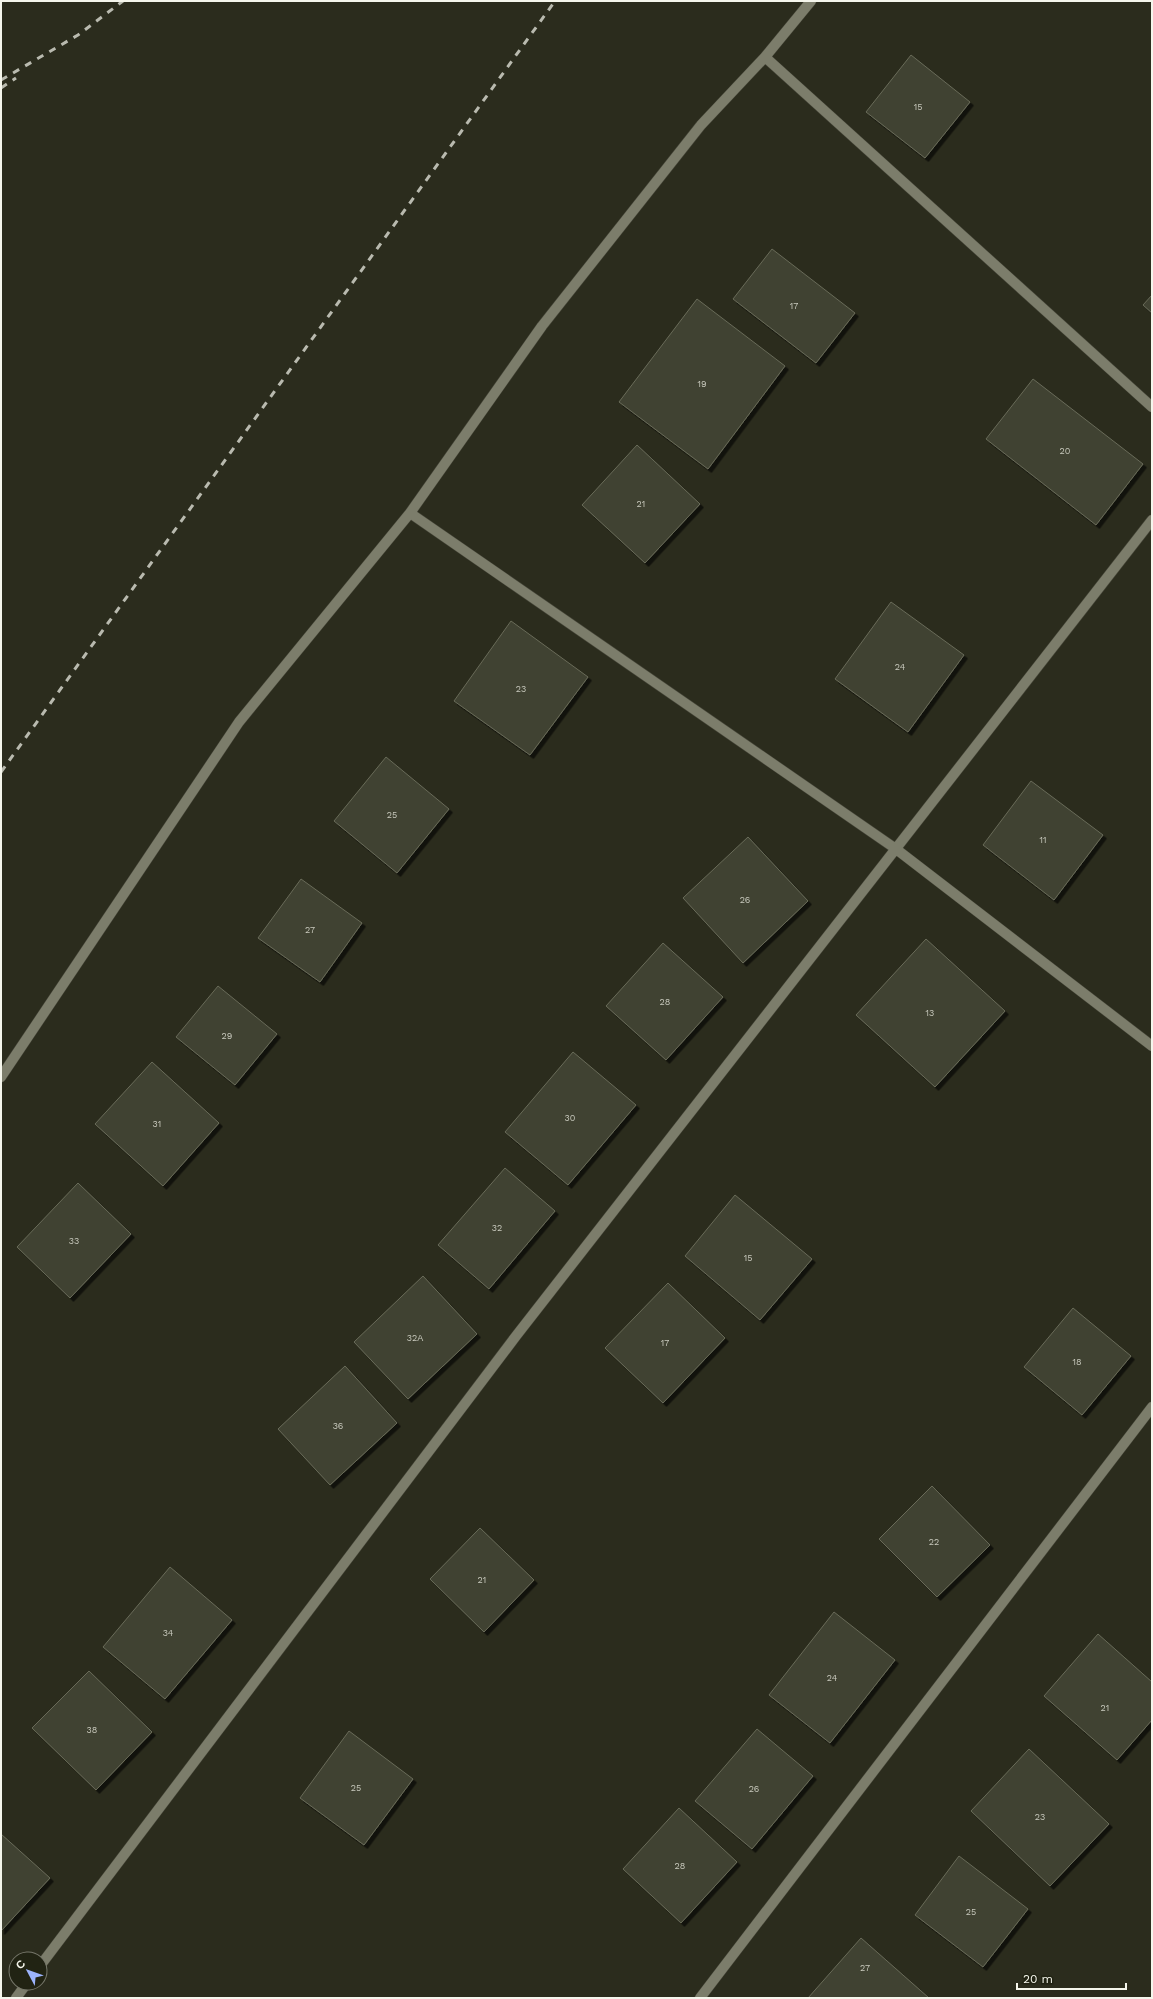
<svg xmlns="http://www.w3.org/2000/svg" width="1153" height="1999" font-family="'Work Sans',sans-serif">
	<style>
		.building { fill: #404231; stroke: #696b59; filter: url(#shadow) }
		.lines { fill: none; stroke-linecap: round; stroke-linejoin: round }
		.minor-casing { stroke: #464639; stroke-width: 11 }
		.minor { stroke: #7c7d6b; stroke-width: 10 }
		.rail { stroke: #b9baaf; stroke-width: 3; stroke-dasharray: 7 7; stroke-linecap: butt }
		.labels { text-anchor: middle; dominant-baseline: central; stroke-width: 4; stroke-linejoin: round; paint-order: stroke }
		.number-label { font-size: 9px; fill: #c8c9bd }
	</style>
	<defs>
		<filter id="shadow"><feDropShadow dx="3.5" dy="3.5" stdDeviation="0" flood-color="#0009"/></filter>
	</defs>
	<rect width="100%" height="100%" fill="#2b2c1d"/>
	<path class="building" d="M911 55 970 102 925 158 866 112Z
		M772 249 855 313 816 363 733 299Z
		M1152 295V313L1143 305Z
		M697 299 785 366 708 469 619 402Z
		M1033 379 1143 464 1096 525 986 439Z
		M637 445 700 504 645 563 582 505Z
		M891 602 964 655 908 732 835 679Z
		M511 621 588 677 530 755 454 701Z
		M386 757 449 809 397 873 334 821Z
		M1031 781 1103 835 1054 900 983 845Z
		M748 837 808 901 743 963 683 898Z
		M301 879 362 923 320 982 258 938Z
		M926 939 1005 1011 935 1087 856 1015Z
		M663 943 723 997 666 1060 606 1006Z
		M218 986 277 1034 235 1085 176 1037Z
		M573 1052 636 1105 568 1185 505 1132Z
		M152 1062 219 1123 163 1186 95 1124Z
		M505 1168 555 1211 489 1289 438 1245Z
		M78 1183 131 1234 70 1298 17 1247Z
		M735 1195 812 1259 760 1320 685 1256Z
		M423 1276 477 1334 408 1399 354 1342Z
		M668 1283 725 1338 663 1403 605 1348Z
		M1073 1308 1131 1356 1082 1415 1024 1367Z
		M345 1366 397 1423 330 1485 278 1429Z
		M932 1486 990 1545 937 1597 879 1539Z
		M480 1528 534 1580 484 1632 430 1579Z
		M170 1567 232 1620 165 1699 103 1647Z
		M834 1612 895 1660 830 1743 769 1695Z
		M1098 1634 1152 1682V1720L1117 1760 1044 1696Z
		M89 1671 152 1732 96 1790 32 1728Z
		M757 1729 813 1776 752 1849 695 1801Z
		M349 1731 413 1779 364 1845 300 1798Z
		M1029 1749 1109 1824 1050 1886 971 1811Z
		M679 1808 737 1862 681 1923 623 1869Z
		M1 1834 50 1878 1 1931Z
		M959 1856 1028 1909 983 1967 915 1915Z
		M861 1938 929 1998H808Z"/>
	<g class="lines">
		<g class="minor-casing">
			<path id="minor" d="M765 57 1152 407
				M410 513 896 849 1152 1046
				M1 1077 239 722 410 513 542 326 701 125 765 57 811 1
				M40 1966 516 1336 1152 520
				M16 1998 27 1983
				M700 1998 1152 1407"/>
		</g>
		<use href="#minor" class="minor"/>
		<path class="rail" d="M1 80 78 35 123 1
			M1 88 16 78
			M1 772 555 1"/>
	</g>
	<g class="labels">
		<g class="number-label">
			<text x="918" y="107">15</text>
			<text x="794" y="306">17</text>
			<text x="702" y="384">19</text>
			<text x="1065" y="451">20</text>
			<text x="641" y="504">21</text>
			<text x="900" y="667">24</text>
			<text x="521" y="689">23</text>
			<text x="392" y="815">25</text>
			<text x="1043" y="840">11</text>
			<text x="745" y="900">26</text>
			<text x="310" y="930">27</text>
			<text x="665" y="1002">28</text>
			<text x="930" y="1013">13</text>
			<text x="227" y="1036">29</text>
			<text x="570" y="1118">30</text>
			<text x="157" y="1124">31</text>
			<text x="497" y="1228">32</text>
			<text x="74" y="1241">33</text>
			<text x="748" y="1258">15</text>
			<text x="415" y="1338">32А</text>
			<text x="665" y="1343">17</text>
			<text x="1077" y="1362">18</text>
			<text x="338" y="1426">36</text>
			<text x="934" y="1542">22</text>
			<text x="482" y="1580">21</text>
			<text x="168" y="1633">34</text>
			<text x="832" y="1678">24</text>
			<text x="1105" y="1708">21</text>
			<text x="92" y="1730">38</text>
			<text x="356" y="1788">25</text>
			<text x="754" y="1789">26</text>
			<text x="1040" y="1817">23</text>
			<text x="680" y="1866">28</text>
			<text x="971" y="1912">25</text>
			<text x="865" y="1968">27</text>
		</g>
	</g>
	<rect width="1153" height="1999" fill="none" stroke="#f5f6ec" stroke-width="4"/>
	<g transform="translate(28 1971) rotate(311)"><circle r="19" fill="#212313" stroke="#76776a"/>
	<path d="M0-3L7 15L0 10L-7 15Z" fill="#9cb4fd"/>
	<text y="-6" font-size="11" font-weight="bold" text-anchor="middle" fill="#f5f6ec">С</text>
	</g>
	<path d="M1017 1983v6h109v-6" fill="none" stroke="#f5f6ec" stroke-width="2"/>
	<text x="1023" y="1983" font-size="12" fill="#f5f6ec" stroke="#212313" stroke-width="3" paint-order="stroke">20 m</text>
</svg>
